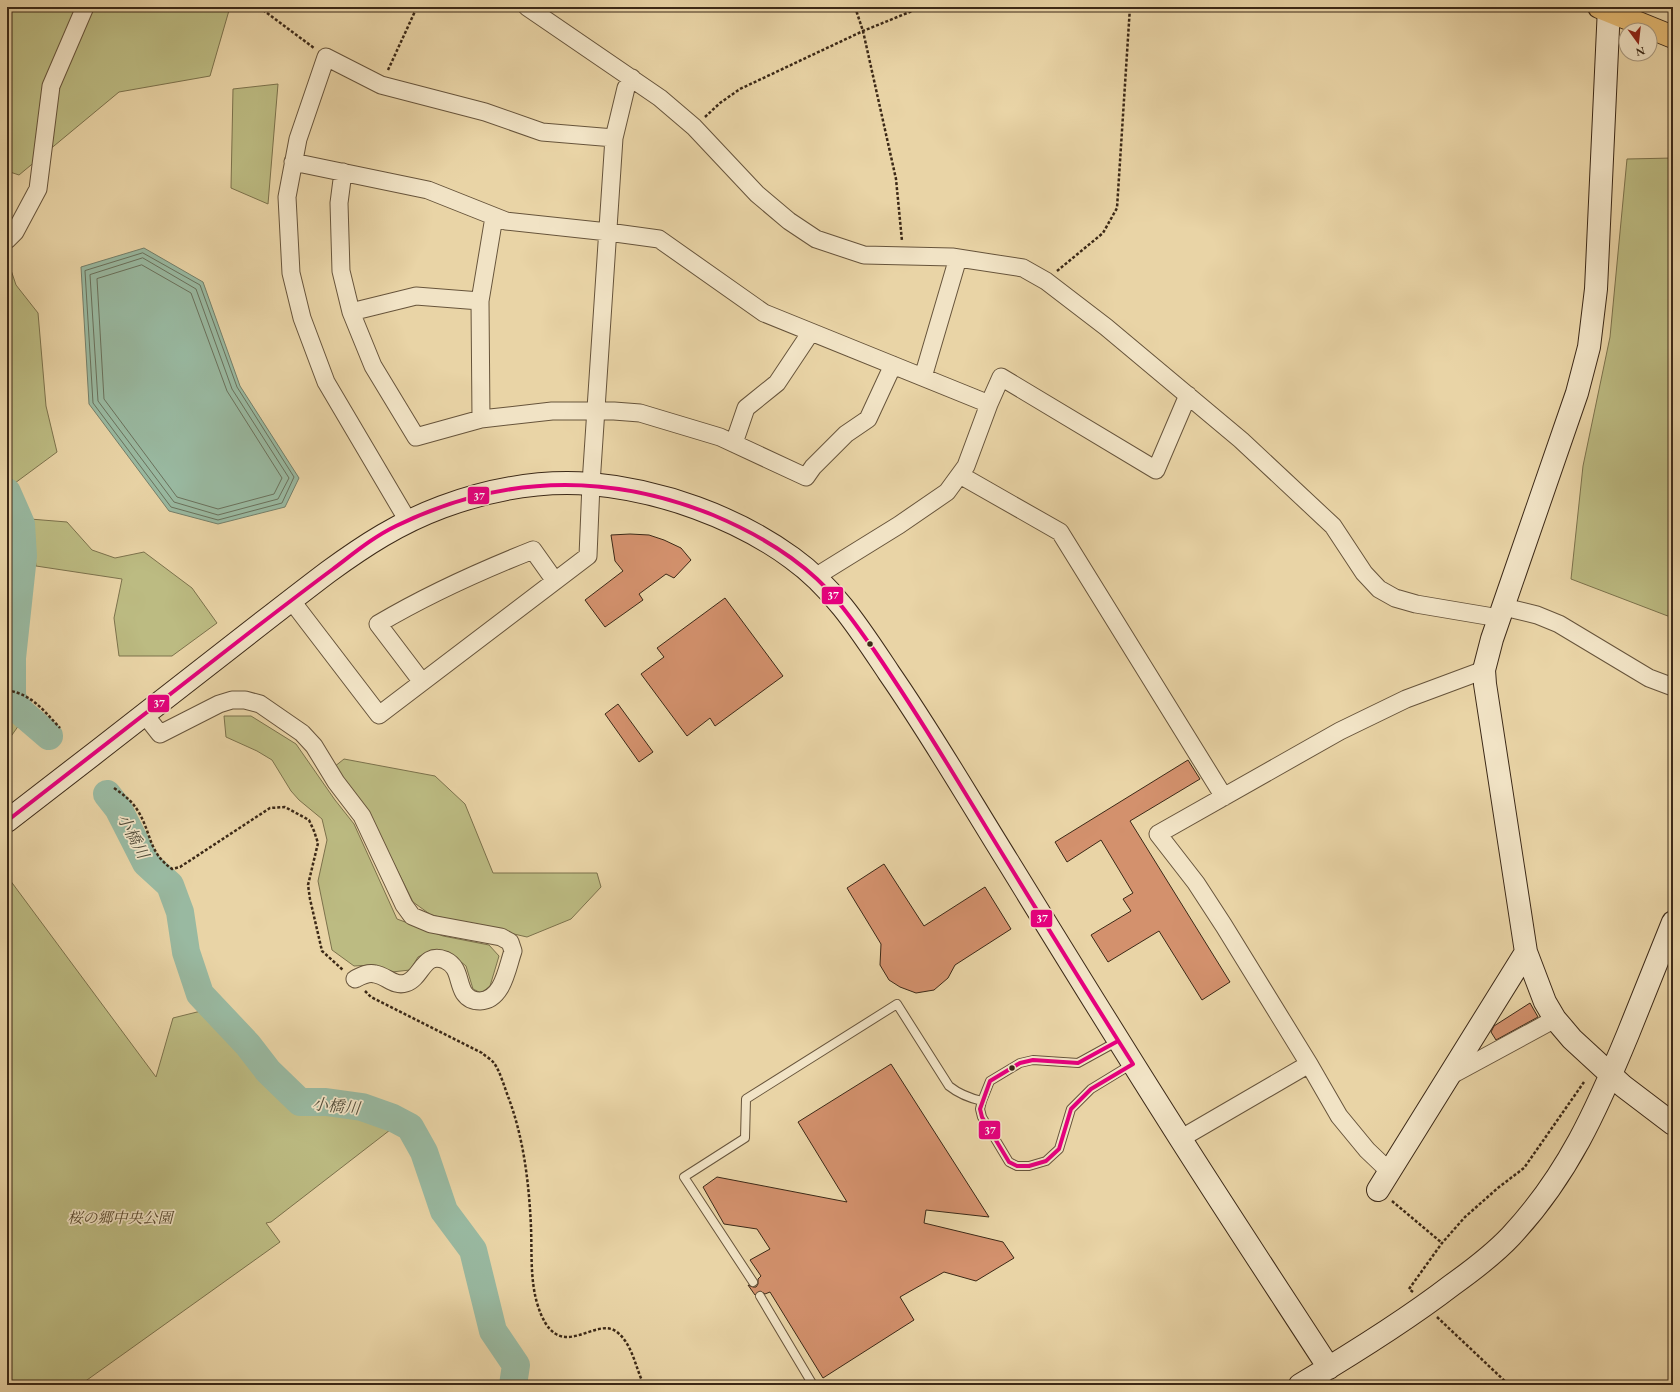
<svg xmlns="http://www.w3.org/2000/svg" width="1680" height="1392" font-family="'EB Garamond','Noto Serif JP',serif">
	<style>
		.green { fill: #bcbb82; stroke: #7c724c }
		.water { fill: #99b9a1; stroke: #747f6a }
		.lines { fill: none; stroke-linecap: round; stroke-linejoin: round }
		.shore { stroke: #6a715c; stroke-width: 1 }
		.river { stroke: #99b9a1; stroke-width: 28 }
		.building { fill: #d3916d; stroke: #3c2917 }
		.lane-casing { stroke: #67543b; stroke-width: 10 }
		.street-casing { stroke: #67543b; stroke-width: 19 }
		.secondary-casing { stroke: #3c2917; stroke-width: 24 }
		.primary-casing { stroke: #3c2917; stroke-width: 24 }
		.path { stroke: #3c2917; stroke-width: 2.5; stroke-dasharray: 3 2; stroke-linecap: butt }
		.lane { stroke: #f1e3c5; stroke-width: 8 }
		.street { stroke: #f1e3c5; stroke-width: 17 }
		.secondary { stroke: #f1e3c5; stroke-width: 22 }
		.primary { stroke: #e4ba73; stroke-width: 22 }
		.bus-1-casing { stroke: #f1e3c5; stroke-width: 7 }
		.bus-1 { stroke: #e5007d; stroke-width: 4 }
		.bus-dot { fill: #3c2917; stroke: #f1e3c5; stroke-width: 1.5 }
		.labels { text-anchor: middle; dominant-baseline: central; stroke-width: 3.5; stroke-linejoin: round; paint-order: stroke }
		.park-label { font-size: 15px; font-style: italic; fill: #56462c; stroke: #f1e3c5 }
		.water-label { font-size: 16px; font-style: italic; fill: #534d3a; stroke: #f1e3c5 }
		.line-badge { stroke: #f1e3c5; stroke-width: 1.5 }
		.badge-label { font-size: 11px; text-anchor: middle; font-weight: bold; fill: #fff }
	</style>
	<rect width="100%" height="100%" fill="#e9d4a6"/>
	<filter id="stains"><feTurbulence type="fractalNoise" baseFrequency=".005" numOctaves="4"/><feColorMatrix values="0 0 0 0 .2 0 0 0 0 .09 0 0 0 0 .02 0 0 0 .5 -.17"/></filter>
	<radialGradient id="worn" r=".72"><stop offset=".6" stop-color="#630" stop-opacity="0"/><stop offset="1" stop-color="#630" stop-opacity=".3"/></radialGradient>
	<path class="green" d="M7 7H230L210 76 119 92 19 175 7 171Z
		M278 84 268 204 231 188 233 89Z
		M1673 158V618L1571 579 1583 466 1610 337 1627 159Z
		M7 258 16 285 38 313 46 406 57 452 15 483 7 473Z
		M30 519 67 522 92 550 115 558 144 552 192 588 217 623 172 656H119L114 618 122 579 36 566Z
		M7 710 19 725 7 742Z
		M224 716H251L296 744 335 800 354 824 397 919 443 936 489 945 499 956 490 986 481 993 473 989 466 966 449 952 432 950 418 957 410 970 392 972 373 965 354 966 332 950 318 881 327 840 322 819 299 800 291 791 272 760 257 751 226 737Z
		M344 759 435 776 465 804 493 873H597L601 887 571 919 527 937 431 915 413 902 367 809 334 767Z
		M7 876 156 1077 173 1018 201 1011 291 1103 342 1111 390 1130 271 1222 266 1223 280 1242 80 1385H7Z"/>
	<path class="water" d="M144 248 203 282 240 386 299 478 285 507 218 524 169 511 89 404 81 267Z"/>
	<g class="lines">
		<path class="shore" d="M143 253 200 285 237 387 294 477 282 503 218 520 171 507 93 403 85 271Z
			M143 258 196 289 232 389 289 478 278 499 218 515 174 502 98 401 90 275Z
			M142 265 191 293 227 391 282 478 274 494 218 509 177 497 104 399 97 279Z"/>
		<path class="river" d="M7 492 21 524 23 556 12 658V698L21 712 49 736
			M107 794 118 808 146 863 170 885 180 912 186 952 200 994 248 1045 268 1071 300 1102H326L362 1107 393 1118 410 1127 424 1152 444 1211 473 1250 493 1331 516 1365 513 1385"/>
	</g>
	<path class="building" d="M630 534 649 535 664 540 681 548 691 560 674 578 666 574 639 594 643 600 605 627 585 600 623 571 615 561 611 535Z
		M725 598 783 676 715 726 710 718 687 736 641 674 664 657 657 648Z
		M618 704 653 752 639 762 605 714Z
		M1188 760 1200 779 1130 821 1230 982 1202 1000 1159 931 1108 962 1091 935 1131 911 1123 899 1133 893 1101 840 1067 862 1055 842Z
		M884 864 924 926 985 887 1011 929 955 965 948 978 934 990 916 993 900 987 889 980 880 965 881 944 847 888Z
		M1530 1003 1538 1017 1496 1040 1491 1032 1494 1026Z
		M891 1064 989 1217 926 1210 924 1223 1003 1242 1014 1258 976 1281 944 1272 900 1297 914 1320 823 1378 770 1292 765 1294 760 1291 755 1295 748 1285 753 1287H756L758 1284V1279L761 1276 750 1260 770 1249 757 1229 724 1224 703 1187 717 1177 847 1202 798 1122Z"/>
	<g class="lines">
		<g class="lane-casing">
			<path id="lane" d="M1118 1041 1078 1063 1033 1060 1020 1063 990 1081 982 1101 980 1109 982 1117 1009 1162 1017 1166H1029L1046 1161 1059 1149 1071 1109 1091 1089 1132 1064
				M753 1282 684 1177 745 1138 746 1099 897 1004 949 1086C959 1094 969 1098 982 1101
				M760 1296 813 1385"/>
		</g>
		<g class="street-casing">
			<path id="street" d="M527 7 660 98 694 127 757 194 789 221 816 239 864 255 952 257 1023 268 1046 281 1106 327 1241 440 1333 526 1364 573 1379 589 1395 598 1416 604 1499 618
				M293 162 428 190 506 221 608 232 659 239 764 313 989 404
				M343 172 339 203 341 271 351 312 373 366 416 437 481 419 552 411H614L640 413 720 437 806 477 813 467 846 434 868 419 893 365
				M7 240 15 232 38 189 51 86 85 7
				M351 312 416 296 480 301
				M923 377 958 258
				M481 419 480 301 494 217
				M734 443 746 408 777 383 811 332
				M960 475 1060 532 1224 797
				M408 521 326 382 302 318 291 273 287 197 298 139 326 57 381 85 485 112 542 132 614 138
				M815 577 899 525 947 492 966 466 989 404 1001 377 1156 470 1188 395
				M291 600 379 715 588 556 591 484 614 138 626 88 632 78
				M1504 607 1537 615 1559 624 1649 678 1673 687
				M422 682 378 624C427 595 480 571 533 550L555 581
				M145 715 160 734 219 704 232 700H245L260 704 302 733 314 746 336 782 362 816 404 905 412 916 431 924 501 937 510 942 513 951C507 968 503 1000 480 1001 474 1001 468 999 464 993 457 981 460 967 445 960 423 951 422 978 406 983 394 987 387 976 375 974 368 972 361 976 355 979
				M1309 1064 1339 1116 1367 1150 1390 1172
				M1448 1077 1555 1019
				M1180 1139 1309 1064 1224 926 1196 883 1158 834 1340 731 1406 699 1484 670"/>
		</g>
		<g class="secondary-casing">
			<path id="secondary" d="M1609 7 1596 289 1589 347 1577 393 1492 639 1484 670 1485 684 1526 952 1545 1002 1555 1019 1572 1039 1623 1086 1673 1124
				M7 821C82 763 156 706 231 647 263 622 295 597 328 572 365 545 399 523 442 507 488 490 541 480 591 484 660 490 736 517 792 558 834 588 861 631 889 673 932 735 970 801 1010 865 1066 956 1122 1047 1180 1138 1229 1215 1279 1291 1329 1368
				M1378 1190 1526 952
				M1300 1385C1352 1354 1404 1322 1452 1285 1473 1270 1494 1254 1511 1236 1568 1175 1597 1109 1628 1034 1643 996 1658 959 1673 922"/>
		</g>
		<g class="primary-casing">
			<path id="primary" d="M1599 7 1673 37"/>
		</g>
		<path class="path" d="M259 7 314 48
			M855 7 863 31 896 179 902 241
			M388 70 417 7
			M705 117 720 103 740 89 863 31 922 7
			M1057 271 1103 233 1117 208 1130 7
			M7 690C33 695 43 710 60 728
			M114 788C124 795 132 801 138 811 152 834 148 852 172 869L180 867 270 808 285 807 309 820 314 831 318 843 308 885 310 899 322 951 343 970
			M365 991 371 997 482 1053C485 1056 491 1059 494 1063 500 1071 505 1089 509 1099 524 1140 529 1184 531 1227 532 1252 530 1278 537 1303 557 1370 594 1314 617 1332 633 1345 635 1367 644 1385
			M1392 1201 1442 1243
			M1413 1292 1409 1289 1442 1243 1465 1217 1499 1187 1524 1168 1584 1082
			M1437 1317 1509 1385"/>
		<use href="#lane" class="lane"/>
		<use href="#street" class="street"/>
		<use href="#secondary" class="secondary"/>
		<use href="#primary" class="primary"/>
		<g class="bus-1-casing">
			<path id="bus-1" d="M7 821C90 757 172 693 254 629 280 609 306 589 333 569 353 554 373 537 396 526 500 475 606 472 713 515 751 531 787 551 817 579 839 600 856 625 874 650 900 688 924 726 948 765 1009 865 1070 965 1133 1064L1091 1089 1071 1109 1059 1149 1046 1161 1029 1166H1017L1009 1162 982 1117 980 1109 990 1081 1020 1063 1033 1060 1078 1063 1118 1041"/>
		</g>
		<use href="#bus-1" class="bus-1"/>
	</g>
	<g class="bus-dot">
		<circle cx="870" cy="644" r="3.5"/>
		<circle cx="1012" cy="1068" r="3.5"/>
	</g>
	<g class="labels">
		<g class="park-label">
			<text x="120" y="1217">桜の郷中央公園</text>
		</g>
		<g class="water-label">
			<text transform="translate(133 836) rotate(62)">小橋川</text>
			<text transform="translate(336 1106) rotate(6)">小橋川</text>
		</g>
	</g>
	<g class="line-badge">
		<rect x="467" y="486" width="23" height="19" rx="4" fill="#e5007d"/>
		<rect x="821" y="586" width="23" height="19" rx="4" fill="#e5007d"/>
		<rect x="147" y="694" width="23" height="19" rx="4" fill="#e5007d"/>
		<rect x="1030" y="909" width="23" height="19" rx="4" fill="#e5007d"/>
		<rect x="978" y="1120" width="23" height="20" rx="4" fill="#e5007d"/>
	</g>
	<g class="badge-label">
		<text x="479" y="500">37</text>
		<text x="833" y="599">37</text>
		<text x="159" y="707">37</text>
		<text x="1042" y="922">37</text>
		<text x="990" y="1134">37</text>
	</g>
	<rect width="1680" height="1392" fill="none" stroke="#e9d4a6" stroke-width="24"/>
	<rect x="8" y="8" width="1664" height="1376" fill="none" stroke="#3c2917" stroke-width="2"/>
	<rect x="12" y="12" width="1656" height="1368" fill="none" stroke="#3c2917"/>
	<g transform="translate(1638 42) rotate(165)"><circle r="19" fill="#f1e3c5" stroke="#a9997f"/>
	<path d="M0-3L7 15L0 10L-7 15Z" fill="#8f2418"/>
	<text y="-6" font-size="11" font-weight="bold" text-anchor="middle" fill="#3c2917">N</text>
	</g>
	<rect width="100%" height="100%" filter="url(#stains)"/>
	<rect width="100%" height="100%" fill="url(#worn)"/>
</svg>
